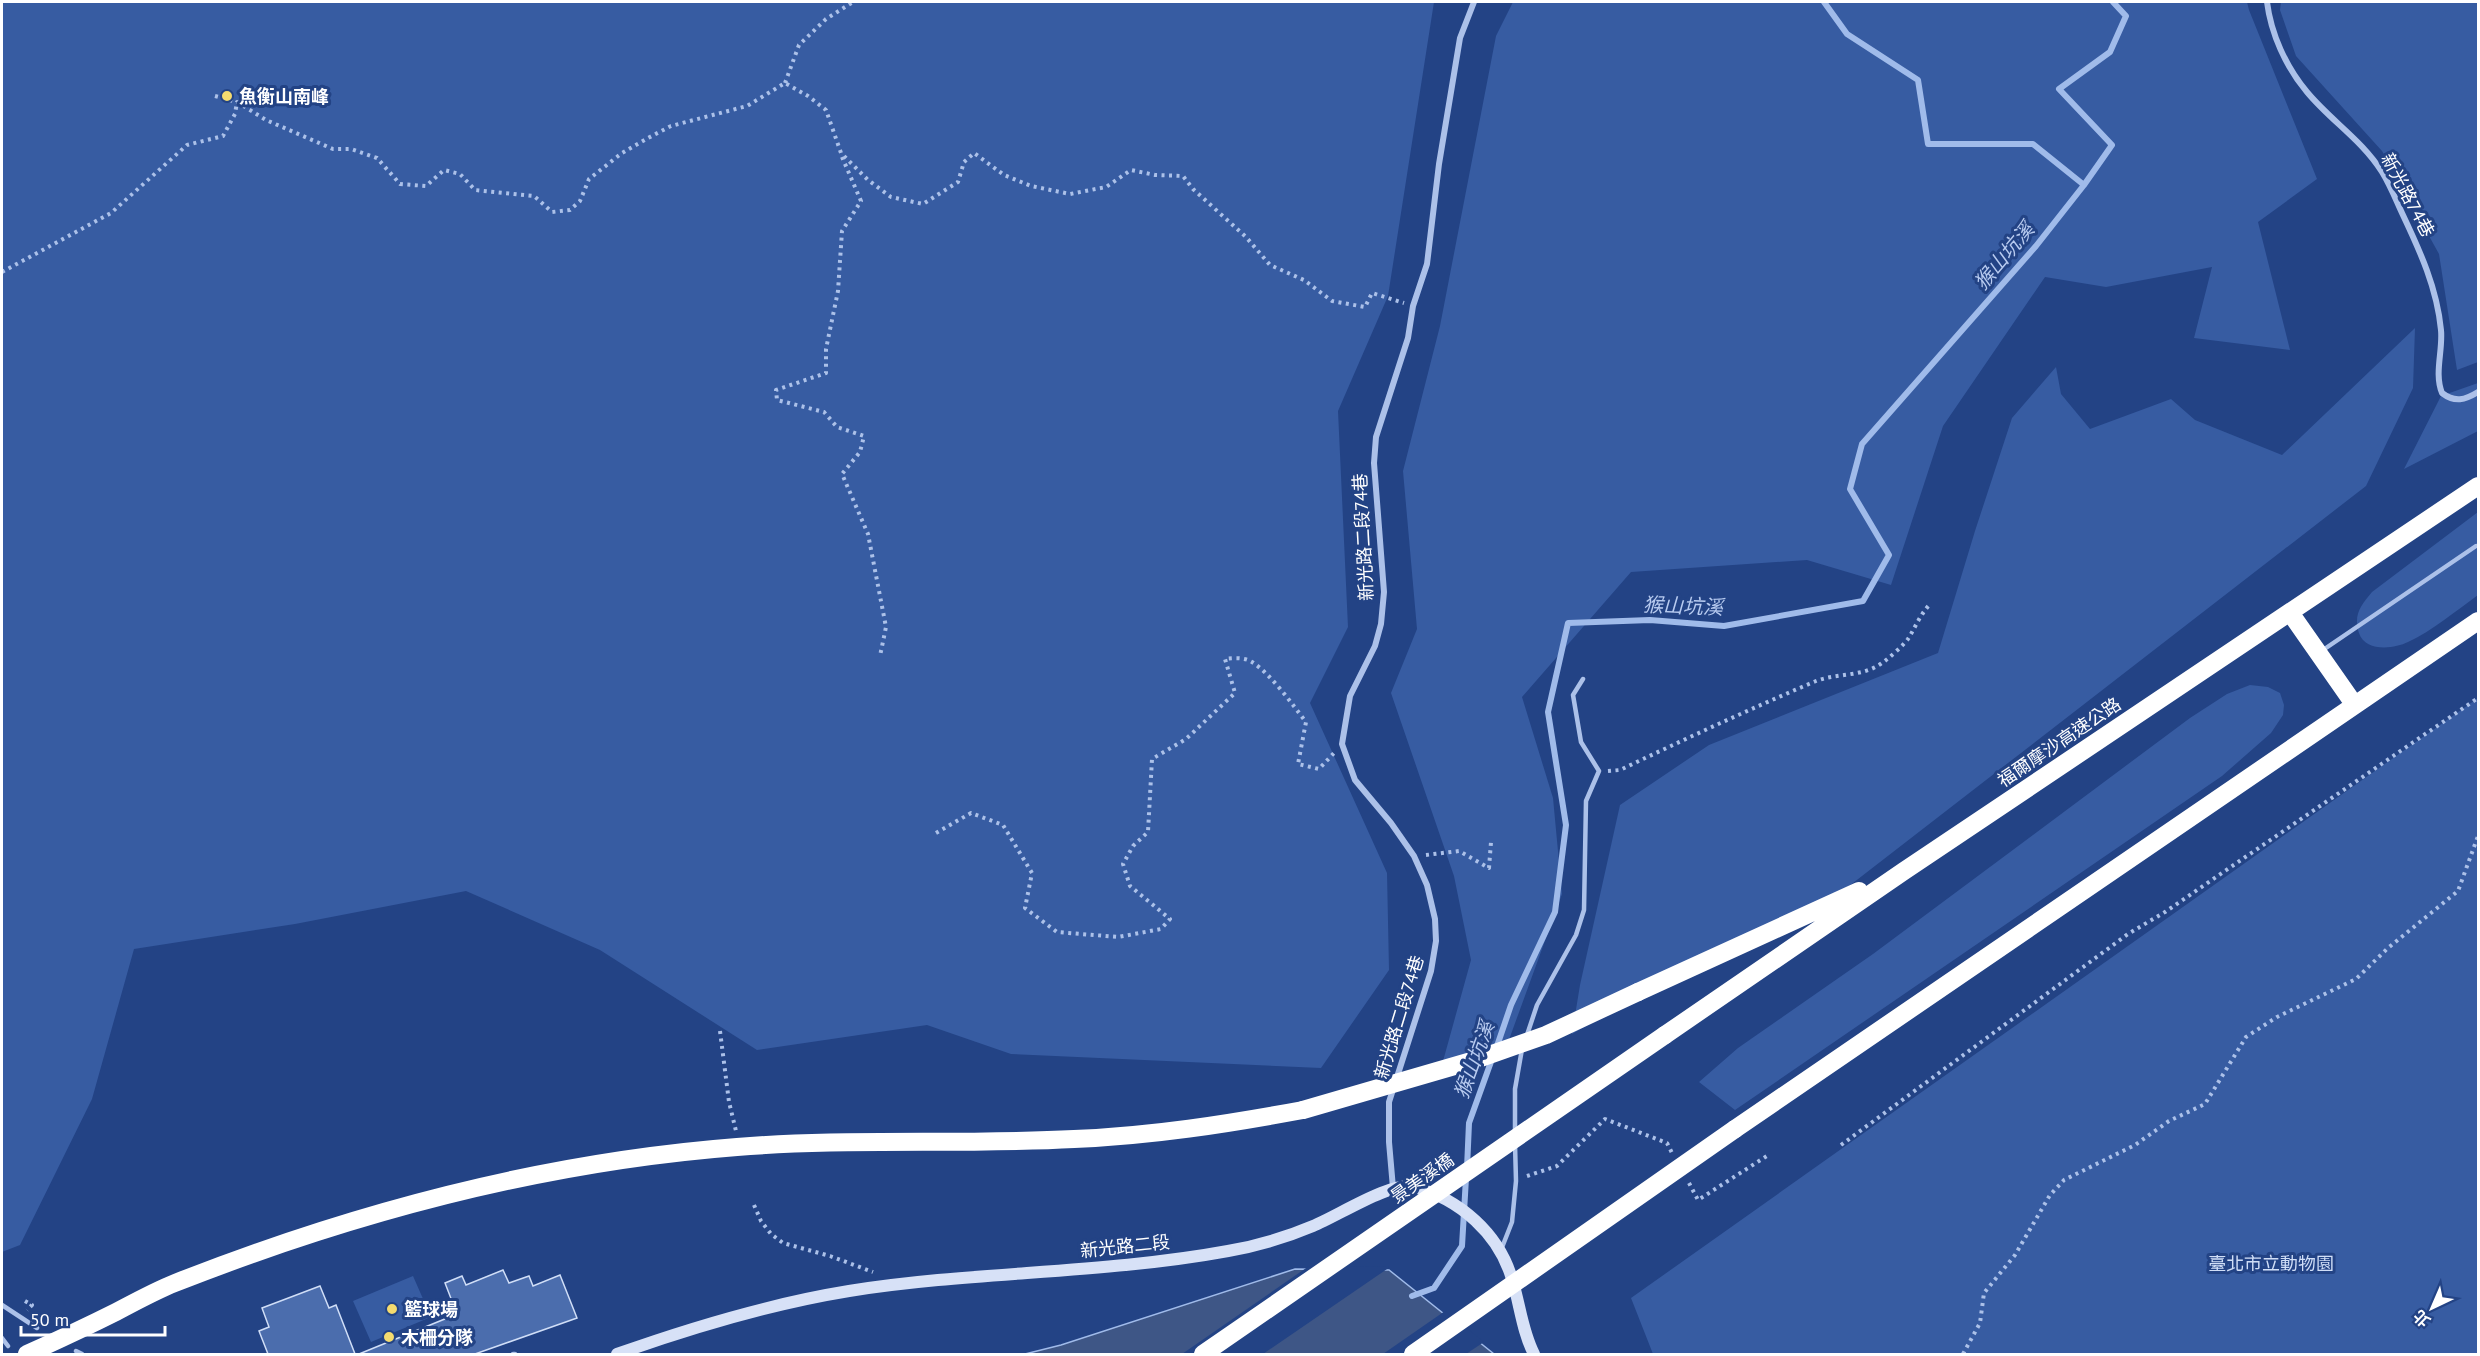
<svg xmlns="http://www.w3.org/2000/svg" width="2480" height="1356" font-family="'PT Sans','Noto Sans TC',sans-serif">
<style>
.green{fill:#375ca2}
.water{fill:#3e5686;stroke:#a0bbea;stroke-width:1.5}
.pier{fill:#234385}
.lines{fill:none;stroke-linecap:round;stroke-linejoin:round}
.stream{stroke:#a0bbea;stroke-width:6}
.building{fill:#4b6dad;stroke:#d0def7;stroke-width:1.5}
.path{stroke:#acc1e9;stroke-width:4;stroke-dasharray:3 4.5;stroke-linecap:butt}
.lane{stroke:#acc1e9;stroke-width:4.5}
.street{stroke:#acc1e9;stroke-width:6}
.secondary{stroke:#d7e1f7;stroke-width:12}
.highway{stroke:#fff;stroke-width:18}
.highway-bridge{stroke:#fff;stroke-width:18}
.poi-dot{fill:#f4db6f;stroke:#234385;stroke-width:2}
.labels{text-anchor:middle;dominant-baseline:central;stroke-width:6;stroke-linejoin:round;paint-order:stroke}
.poi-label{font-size:18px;font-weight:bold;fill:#fff;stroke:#234385;text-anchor:start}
.street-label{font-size:18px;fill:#fff;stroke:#234385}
.park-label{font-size:18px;fill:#d0def7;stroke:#234385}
.water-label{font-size:20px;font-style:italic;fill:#b8cbf0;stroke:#234385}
</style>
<rect width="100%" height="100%" fill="#234385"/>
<path class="green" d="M2 2H1434L1388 296 1338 411 1348 627 1310 703 1387 873 1389 970 1321 1068 1011 1054 927 1025 757 1050 600 950 466 891 295 924 134 949 92 1099 20 1245 2 1252Z
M1513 2H2247L2249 10 2317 179 2258 222 2290 350 2194 338 2212 267 2106 287 2045 277 1943 426 1891 585 1807 560 1631 572 1522 697 1553 798 1562 894 1502 1059 1440 1072 1471 960 1454 876 1391 693 1417 629 1403 471 1440 326 1496 36Z
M2281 2H2478V362L2457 370 2439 254 2382 151 2296 56 2280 10Z
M2415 328 2413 388 2366 486 1831 900 1638 996 1572 1034 1580 985 1620 805 1709 745 1938 653 1975 531 2012 418 2056 367 2061 394 2090 429 2171 399 2195 420 2282 455Z
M2478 383V431L2404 469 2441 396Z
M2478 512V595C2457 610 2432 631 2408 642 2394 649 2365 652 2359 633 2353 615 2361 605 2372 592Z
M2250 685 2268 687 2280 693 2284 705 2283 715 2271 733 2222 776 1735 1110 1699 1082 1738 1048 1873 954 2190 718 2227 694Z
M2478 698V1354H1653L1631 1298Z
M413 1276 431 1317 371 1342 353 1301Z"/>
<path class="water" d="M1295 1269 1389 1270 1494 1354H1025L1061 1345Z"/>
<path class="pier" d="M1309 1266 1390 1267 1263 1354H1182Z
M1445 1311 1484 1342 1466 1354H1383Z"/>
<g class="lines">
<path class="stream" d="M1824 2 1847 34 1918 80 1928 144H2033L2084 185
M1496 1049 1511 1005 1555 912 1566 825 1548 712 1568 623 1650 620 1724 626 1863 601 1889 555 1850 489 1862 444 2036 246 2084 185 2112 145 2059 89 2110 52 2126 16 2113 2
M1467 1168 1469 1123 1492 1059
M1412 1296 1434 1288 1462 1246 1466 1178"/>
</g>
<path class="building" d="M503 1270 509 1283 529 1276 533 1286 560 1275 577 1318 475 1354H359L457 1314 445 1283 462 1276 466 1285Z
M320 1286 329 1308 336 1305 355 1354H268L259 1331 269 1327 262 1308Z"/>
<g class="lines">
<path class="path" d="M785 83 799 45 826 19 853 2
M215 96 237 102
M842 157 861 201 842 231 838 291 826 349V373L776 390 777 400 824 412 837 427 864 436 860 452 842 474 868 534 886 627 880 656
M2 272 111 213 187 145 223 136 235 114 237 102 266 120 333 149H351L377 158 400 184 426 186 444 170 460 174 475 190 534 196 552 212 570 210 580 201 589 179 622 153 648 138 671 126 747 106 785 83 808 96 826 110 841 153 868 180 891 197 923 204 958 182 964 162 974 153 1004 175 1031 186 1070 194 1106 187 1131 170 1155 175 1183 176 1193 189 1246 237 1270 265 1304 280 1332 301 1365 307 1372 293 1404 303
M1608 771 1620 770C1685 739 1750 709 1816 681 1837 673 1863 677 1882 663 1888 659 1904 645 1908 639 1916 626 1920 615 1930 604
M936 833 971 813 1003 825 1032 873 1025 908 1057 932 1118 937 1161 929 1170 919 1130 886 1123 864 1133 846 1148 832 1152 759 1186 739 1235 693 1225 659C1233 658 1244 657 1252 662 1271 674 1292 704 1306 722L1298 764 1319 769 1334 753
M1426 855 1459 851 1489 868 1491 842
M720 1031 729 1102 736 1131
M1841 1145 2128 934 2165 912 2478 698
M1527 1176 1557 1166 1605 1119 1667 1143 1672 1153
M1689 1183 1698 1200 1770 1154
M754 1205 761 1221 771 1234 783 1243 830 1256 873 1272
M25 1301 32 1305 27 1310
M1963 1354 1980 1323 1984 1293 2015 1255 2050 1195 2064 1180 2135 1145 2169 1121 2205 1104 2246 1037 2277 1017 2356 979 2388 948 2458 891 2478 836"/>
<path class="lane" d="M2323 650 2476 546
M1527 1035 1537 1005 1576 935 1584 910 1586 801 1599 771 1581 742 1573 695 1583 679
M1515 1133V1089L1522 1049
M1501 1250 1512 1222 1516 1181 1515 1144
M2 1305 37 1328
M2 1338 8 1346
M76 1351 82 1354
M513 1354H515"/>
<path class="street" d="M2267 2C2271 34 2286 67 2307 92 2331 121 2362 140 2382 172 2390 185 2396 200 2402 213 2420 251 2437 288 2441 330 2443 351 2434 373 2442 393 2455 403 2465 400 2478 392
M1393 1188 1389 1142V1102L1431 971 1436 941 1435 919 1427 885 1414 856 1391 823 1355 780 1342 744 1350 696 1375 646 1381 624 1384 592 1374 463 1376 437 1408 338 1413 306 1427 264 1439 164 1460 38 1474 2"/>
<path class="secondary" d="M617 1354C693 1327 769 1304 849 1291 975 1271 1103 1274 1228 1251 1257 1246 1287 1237 1313 1226 1338 1216 1391 1181 1414 1187 1460 1199 1499 1234 1512 1279 1520 1304 1522 1331 1534 1354"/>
<path class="highway" d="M2291 614 2354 704
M1638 992 1859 891
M1665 1035 1904 871 2478 486
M1735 1129 2478 621
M27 1354C56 1341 86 1327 116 1312 135 1302 155 1291 175 1283 355 1212 544 1162 737 1147 849 1138 962 1145 1074 1139 1151 1136 1227 1124 1303 1110"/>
<path class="highway-bridge" d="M1303 1110 1475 1060 1546 1035 1638 992
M1203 1354 1665 1035
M1413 1354 1735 1129"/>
</g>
<g class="poi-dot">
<circle cx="227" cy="96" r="6"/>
<circle cx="392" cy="1309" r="6"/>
<circle cx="389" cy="1337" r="6"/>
</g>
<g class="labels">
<g class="poi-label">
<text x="239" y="96">魚衡山南峰</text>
<text x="404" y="1309">籃球場</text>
<text x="401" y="1337">木柵分隊</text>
</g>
<g class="street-label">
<text transform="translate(2408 195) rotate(62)">新光路74巷</text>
<text transform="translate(1363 537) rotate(-93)">新光路二段74巷</text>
<text transform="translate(2059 742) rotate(-34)">福爾摩沙高速公路</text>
<text transform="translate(1399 1017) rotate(-73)">新光路二段74巷</text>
<text transform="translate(1422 1178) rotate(-35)">景美溪橋</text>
<text transform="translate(1125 1246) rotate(-6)">新光路二段</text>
</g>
<g class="park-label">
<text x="2271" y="1263">臺北市立動物園</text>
</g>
<g class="water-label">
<text transform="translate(2004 256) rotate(-50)">猴山坑溪</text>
<text transform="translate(1683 606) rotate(2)">猴山坑溪</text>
<text transform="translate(1474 1060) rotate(-70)">猴山坑溪</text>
</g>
</g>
<rect width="2480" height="1356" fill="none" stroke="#ffffff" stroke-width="6"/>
<g transform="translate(2432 1308) rotate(224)" stroke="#234385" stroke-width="4.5" paint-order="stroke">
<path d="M0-4.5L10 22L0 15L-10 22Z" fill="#ffffff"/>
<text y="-9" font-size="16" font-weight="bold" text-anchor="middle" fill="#ffffff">北</text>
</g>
<path d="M21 1326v9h144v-9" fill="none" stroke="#ffffff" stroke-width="3"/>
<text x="30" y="1326" font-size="18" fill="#ffffff" stroke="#234385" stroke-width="4.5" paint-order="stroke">50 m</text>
</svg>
